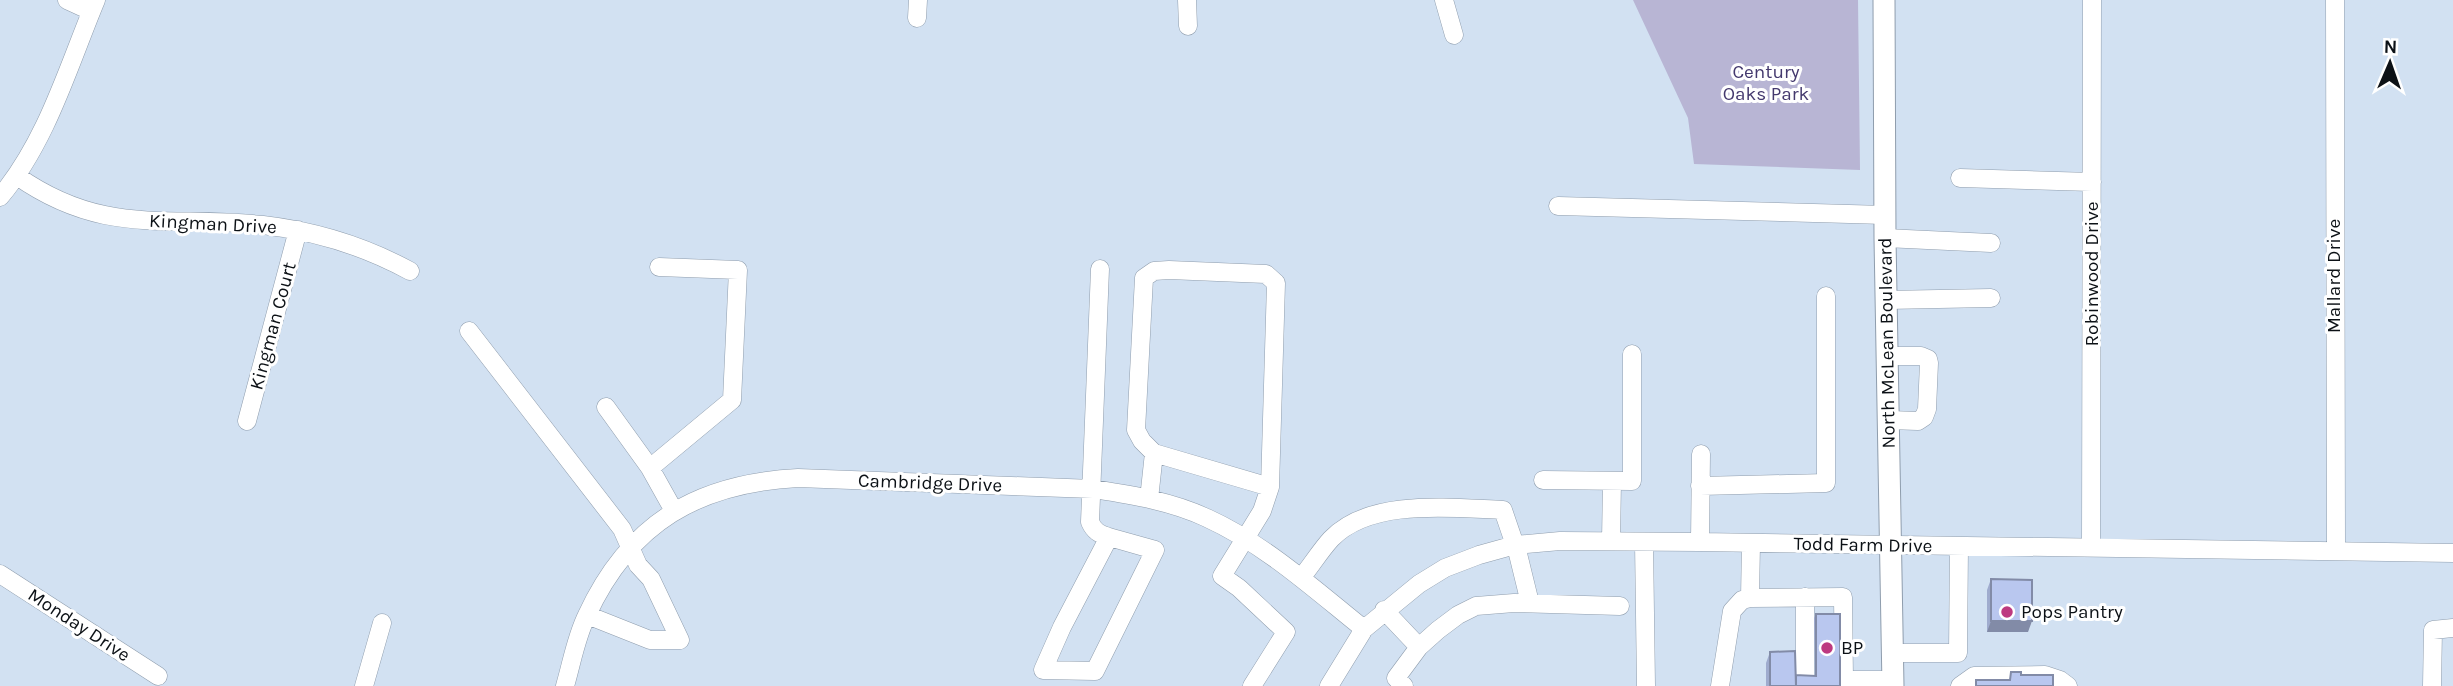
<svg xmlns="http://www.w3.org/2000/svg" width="2453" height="686" font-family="Karla,sans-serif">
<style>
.green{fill:#b8b5d4}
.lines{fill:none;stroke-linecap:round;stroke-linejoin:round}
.minor-casing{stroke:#8f9dad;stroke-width:19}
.major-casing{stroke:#8f9dad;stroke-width:23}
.minor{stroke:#fff;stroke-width:18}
.major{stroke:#fff;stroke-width:21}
.wall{fill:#9fabce}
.shaded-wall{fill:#828ba7}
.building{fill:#b9c7ef;stroke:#828ba7;stroke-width:2}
.poi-dot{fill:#bd3980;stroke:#fff;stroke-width:2.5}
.labels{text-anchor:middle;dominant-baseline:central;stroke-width:6;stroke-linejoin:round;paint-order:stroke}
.park-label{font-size:19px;fill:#44396e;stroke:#fff}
.street-label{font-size:19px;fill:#0c1116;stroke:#fff}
.poi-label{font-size:19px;fill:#0c1116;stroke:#fff;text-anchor:start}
</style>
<rect width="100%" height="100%" fill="#d2e1f2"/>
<path class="green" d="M1633 0H1858L1860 170 1694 164 1688 118Z"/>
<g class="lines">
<defs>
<path id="minor" d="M67 0 91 11
M1187 0 1188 26
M1444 0 1454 35
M2335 0 2336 551
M917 18 918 0
M17 176C104 237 168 215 263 225 315 231 364 246 410 271
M1960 178 2092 182
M0 197C47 141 68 67 96 0
M1558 206 1885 215
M1885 238 1991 243
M1100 269 1090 522C1094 531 1099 534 1109 537L1155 550 1095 671 1043 670 1062 627 1109 537
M1886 300 1991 298
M469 331 622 529 638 565 651 579 680 640H650L587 615
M1888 356H1921L1928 359 1929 363 1927 409 1924 417 1918 421 1889 420
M606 407 650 468 674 511
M247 421 298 230
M1154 453 1270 487
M650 468 732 400 738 270 659 267
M1543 480 1632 481V354
M1700 486 1826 483V296
M1149 499 1154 453 1142 441 1136 430 1144 278 1154 271 1169 270 1266 274 1276 283 1270 487 1262 511 1222 576 1239 588 1286 632 1252 686
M1611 541 1612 481
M1644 542 1646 686
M1700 542 1701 454
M1751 543 1750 598 1843 597 1844 680
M2091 548 2092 0
M0 574 158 676
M1301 578C1311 566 1320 551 1331 539 1370 498 1451 508 1503 510L1518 554 1530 603
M1805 597V680
M1384 610 1419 647
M1892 653H1958L1959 546
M364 686 382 623
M565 686C572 662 576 637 587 615 630 522 699 483 798 478L1093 489C1131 495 1171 501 1207 518 1266 545 1314 589 1364 629
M1329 686 1364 629 1419 584 1445 568 1479 555 1515 545 1560 541 1700 542 2453 553
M1404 686 1396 678 1419 647 1438 630 1458 615 1476 606 1514 603 1620 606
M1720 686 1732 611 1742 600 1750 598
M1844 686V680H1893
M1960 686 1974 676 2045 675 2060 680 2068 686
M2432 686 2433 630 2453 628"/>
<path id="major" d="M1884 0 1885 238 1893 686"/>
</defs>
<use href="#minor" class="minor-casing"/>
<use href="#major" class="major-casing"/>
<use href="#minor" class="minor"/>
<use href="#major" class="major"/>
</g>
<path class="wall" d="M1991 579 2028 632H1987V590Z
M1816 614 1840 686H1766V663L1770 652 1796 675 1815 676 1814 618Z"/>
<path class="shaded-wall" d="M1991 621H2032L2028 632H1987Z"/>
<path class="building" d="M1991 579 2032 580V621H1991Z
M1816 614H1840V686H1796V675L1816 676Z
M1795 651 1796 686H1770V652Z
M2011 672H2021V675H2053V686H1976V680H2010Z"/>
<g class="poi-dot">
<circle cx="2007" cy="612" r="7"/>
<circle cx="1827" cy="648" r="7"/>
</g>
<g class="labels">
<g class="park-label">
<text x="1766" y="72">Century<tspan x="1766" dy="22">Oaks Park</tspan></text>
</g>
<g class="street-label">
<text transform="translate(213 224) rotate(3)">Kingman Drive</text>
<text transform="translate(2092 274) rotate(-90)">Robinwood Drive</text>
<text transform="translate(2334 276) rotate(-90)">Mallard Drive</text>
<text transform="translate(273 326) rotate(-75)">Kingman Court</text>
<text transform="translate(1887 343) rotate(-91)">North McLean Boulevard</text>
<text transform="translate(930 483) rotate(2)">Cambridge Drive</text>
<text transform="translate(1863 545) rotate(1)">Todd Farm Drive</text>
<text transform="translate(79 625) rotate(33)">Monday Drive</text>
</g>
<g class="poi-label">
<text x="2021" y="612">Pops Pantry</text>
<text x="1841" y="648">BP</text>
</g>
</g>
<g transform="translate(2390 63) rotate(2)" stroke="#ffffff" stroke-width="5" paint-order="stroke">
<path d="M0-5L12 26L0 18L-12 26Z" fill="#0c1116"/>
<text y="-10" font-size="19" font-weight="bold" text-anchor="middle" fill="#0c1116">N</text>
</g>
</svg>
